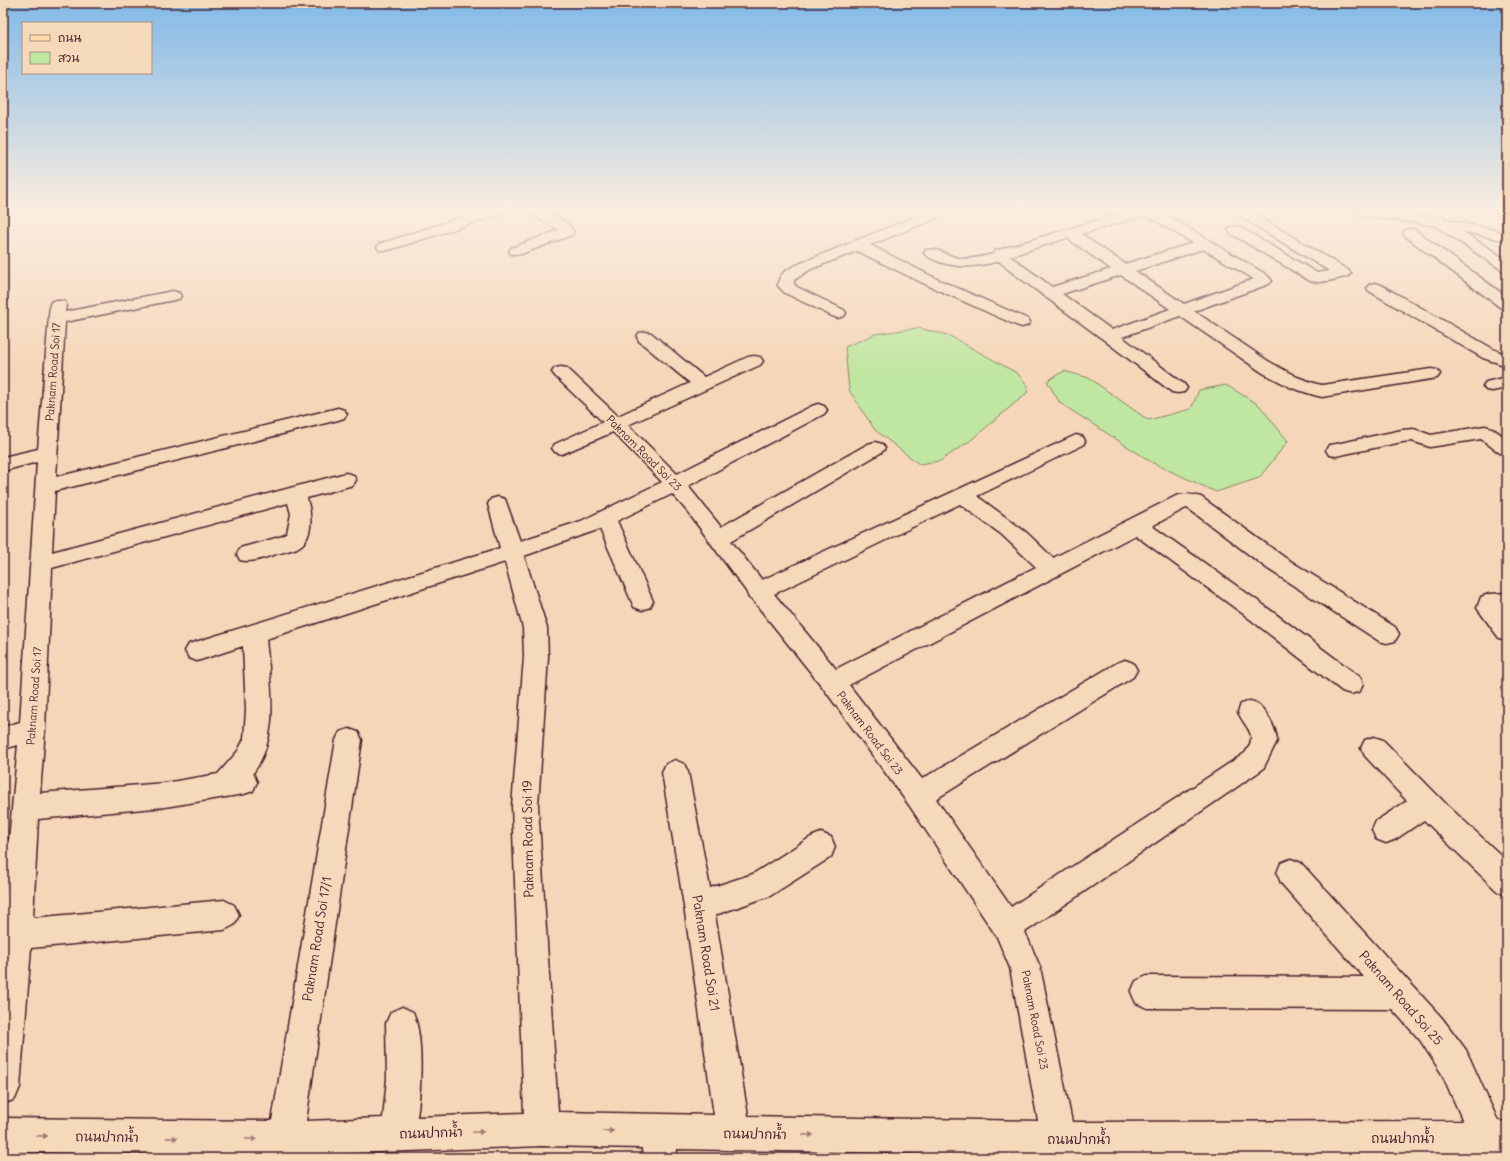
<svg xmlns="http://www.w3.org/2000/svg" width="1510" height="1161" font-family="Delius,'Playpen Sans Thai',sans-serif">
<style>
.green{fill:#c0e7a2;stroke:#858366}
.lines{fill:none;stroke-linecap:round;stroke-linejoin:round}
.minor-casing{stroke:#4a1f2b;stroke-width:3}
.major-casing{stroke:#4a1f2b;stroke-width:3}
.minor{fill:#f4d9bb;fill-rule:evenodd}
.major{fill:#fedbac;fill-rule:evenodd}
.oneway{fill:#9f7c73}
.labels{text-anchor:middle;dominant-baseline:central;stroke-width:3;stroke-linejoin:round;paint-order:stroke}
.street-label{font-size:11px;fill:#4a1f2b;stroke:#f4d9bb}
.near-street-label{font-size:13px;fill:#4a1f2b;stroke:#f4d9bb}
</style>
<rect width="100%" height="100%" fill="#f5d6b8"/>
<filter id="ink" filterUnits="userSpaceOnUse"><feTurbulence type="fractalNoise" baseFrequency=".025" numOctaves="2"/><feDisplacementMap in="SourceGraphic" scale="8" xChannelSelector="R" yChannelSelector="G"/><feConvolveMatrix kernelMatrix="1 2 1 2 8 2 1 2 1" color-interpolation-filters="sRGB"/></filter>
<g filter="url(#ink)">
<path class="green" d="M918 328 948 335 1017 373 1028 386 1027 393 971 440 940 461 919 464 875 430 849 390 845 347 875 334Z
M1064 371 1089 378 1148 420 1191 409 1199 390 1226 385 1259 405 1288 441 1259 478 1216 492 1153 463 1060 403 1047 381Z"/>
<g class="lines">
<defs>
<path id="minor" d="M481 211H503L501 214 389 250H379L377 247 379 244Z
M526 211C544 211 564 216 574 232L572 235 521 254H511L509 251 511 248 559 230Z
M929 211H949L947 214 870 245 937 279 1028 319 1030 322 1028 325 1022 327 1016 325 927 285 857 251 811 269 794 280V284L797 287 844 310 846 313 844 316 838 318 832 316 785 293 778 286C778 272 790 268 801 263Z
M1128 211H1160L1267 275 1272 281 1269 284 1194 311 1268 361 1297 377 1317 384 1322 385 1431 369 1437 370 1440 374 1437 378 1431 379 1322 397 1314 395 1292 388 1263 373 1180 316 1122 337 1184 384 1187 388 1184 392 1178 393 1172 392 1104 340 1009 270 999 261C977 267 959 269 937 261 932 259 927 257 924 253L926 250C937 247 947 256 959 258 970 260 982 257 993 254L995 251ZM1146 215 1193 243 1125 264 1081 234ZM1067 238 1111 269 1052 287 1010 256ZM1203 249 1254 279 1184 304 1135 271ZM1121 275 1170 309 1112 330 1062 294Z
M1232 211H1249L1348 270 1351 273 1348 276C1337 279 1321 284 1310 281L1230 233 1228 230 1230 227H1240L1317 273 1329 271Z
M1427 211H1441L1445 220 1507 260V272L1502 270 1434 225Z
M1496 211H1507V217L1498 214Z
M1410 229 1415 230 1507 297V310L1501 308 1405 236 1403 233 1405 230Z
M1375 283 1381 285 1495 350 1507 355V366L1483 358 1369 291 1367 288 1369 285Z
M173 291 179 293 181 296 179 299 65 322 56 477 338 408 344 410 347 414 344 418 338 420 55 491 52 552 346 473 353 475 356 480 353 485 307 498C311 513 315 539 297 548 289 551 279 553 270 556 260 559 251 563 240 560L237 554 240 548 283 536 287 533 291 514 288 503 52 568 45 729 40 793 165 783 218 774 238 751 244 739 246 710 243 646 197 661 189 658 185 651 189 644 500 548 488 504 491 499 498 497 505 499 520 541 581 521 662 482 613 432 562 454 555 452 552 448 555 444 603 422 555 376 552 372 555 368 561 367 567 368 618 416 690 383 639 341 637 337 639 333 645 332 651 333 704 377 748 357 754 356 760 357 763 361 760 365 628 425 677 474 812 406 818 404 824 406 827 410 824 414 688 486 721 527 868 444 875 442 882 444 885 448 882 452 731 541 762 580 1076 435 1083 437 1085 441 1083 445 977 496 1027 533 1053 558 1176 496C1185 493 1192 494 1201 497L1284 557 1395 627 1399 634 1395 641 1387 643 1379 641 1268 569 1189 509 1186 508 1152 526 1262 604 1360 677 1363 684 1360 691 1351 694 1342 691 1246 616 1135 535 849 685 922 779 1117 663 1125 660 1133 663 1137 670 1133 677 936 799 1011 907 1245 753C1259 733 1246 730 1238 712L1241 704C1244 704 1248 701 1250 701 1263 702 1277 729 1277 741L1263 769 1025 932 1040 967 1072 1122 1463 1121 1442 1074 1420 1040 1392 1009 1147 1008 1136 1003 1131 992 1136 981 1147 976 1364 977 1281 883 1277 873 1281 863 1291 859 1301 863 1442 1018 1466 1050 1498 1121 1507 1122V1156H1079V1158H1045L1044 1156 677 1149 676 1158H642V1148L542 1146 301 1155 3 1152V1118L272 1121 336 740 340 732 349 729 358 732 362 740 306 1121 383 1118 387 1079 386 1023 391 1012 402 1007 413 1012C424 1037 421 1089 417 1117L524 1113 512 806 524 657 523 628 505 562 266 639C270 683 281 735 253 773L257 782 253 791 244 794 165 807 38 819 33 918 224 900 234 905 239 915 234 925 224 930 31 948 20 1087 15 1099 3 1104V922L7 868 3 870V842L9 840 18 745 3 749V727L20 722 37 462 3 471V457L38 449 50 304 52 301H64L66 304 65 312ZM672 494 688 512 746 591 749 598 752 599 824 689 909 805 997 937 1010 968 1038 1121 748 1116 715 915 770 896 831 857 835 847 831 837 821 833 811 837 753 874 710 888 688 772 684 764 675 760 666 764 662 772 684 906 714 1115 558 1112 538 806 548 657 547 628 524 556 600 529 634 607 642 610 650 607 653 601 617 521ZM960 504 1001 534 1036 567 836 669 774 594Z
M1507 377V388L1492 391 1486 390 1483 386 1486 382Z
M1485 426 1492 428 1507 439V455L1500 453 1481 439 1430 447 1412 441 1402 442 1336 456 1329 455 1326 450 1329 445 1336 444 1402 430 1414 429 1431 435Z
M1507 593V611H1504L1507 615V640L1499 638 1477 608 1481 597 1489 594Z
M1374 737 1383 740 1447 805 1507 861V895L1497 891 1424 820 1396 839 1386 843 1376 839 1372 830 1376 821 1407 801 1365 756 1361 748 1365 740Z"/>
<path id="major" d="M1353 211H1392L1439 218 1507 233V241L1439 226 1360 215Z"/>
</defs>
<use href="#minor" class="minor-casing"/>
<use href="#major" class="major-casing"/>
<use href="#minor" class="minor"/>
<use href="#major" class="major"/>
</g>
<defs><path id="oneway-solid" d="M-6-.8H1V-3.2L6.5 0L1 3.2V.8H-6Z"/></defs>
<g class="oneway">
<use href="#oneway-solid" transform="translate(608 1131) rotate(1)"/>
<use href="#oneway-solid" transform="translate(478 1132) rotate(-2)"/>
<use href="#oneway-solid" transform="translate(808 1135) rotate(1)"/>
<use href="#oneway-solid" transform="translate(42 1136) rotate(1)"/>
<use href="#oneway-solid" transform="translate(172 1138) rotate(1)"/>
<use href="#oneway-solid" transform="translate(251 1139)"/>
</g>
</g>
<linearGradient id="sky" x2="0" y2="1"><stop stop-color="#82bae8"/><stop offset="0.56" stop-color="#faeddf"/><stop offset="1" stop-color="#faeddf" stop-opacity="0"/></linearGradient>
<rect width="1510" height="374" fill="url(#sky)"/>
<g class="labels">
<g class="street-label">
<text transform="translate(53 372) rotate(-86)">Paknam Road Soi 17</text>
<text transform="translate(644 453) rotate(45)">Paknam Road Soi 23</text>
<text transform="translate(34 696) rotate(-86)">Paknam Road Soi 17</text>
<text transform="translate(870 733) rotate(53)">Paknam Road Soi 23</text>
<text transform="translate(1035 1020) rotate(79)">Paknam Road Soi 23</text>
</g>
<g class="near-street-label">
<text transform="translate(528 839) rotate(-91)">Paknam Road Soi 19</text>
<text transform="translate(317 939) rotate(-81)">Paknam Road Soi 17/1</text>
<text transform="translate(706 953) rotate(81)">Paknam Road Soi 21</text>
<text transform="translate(1401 998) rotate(49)">Paknam Road Soi 25</text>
<text transform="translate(431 1133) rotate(-2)">ถนนปากน้ำ</text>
<text transform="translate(755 1134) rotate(1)">ถนนปากน้ำ</text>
<text transform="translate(107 1137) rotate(1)">ถนนปากน้ำ</text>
<text x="1403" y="1138">ถนนปากน้ำ</text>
<text x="1079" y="1139">ถนนปากน้ำ</text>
</g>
</g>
<rect width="1510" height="1161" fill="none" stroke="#f4d9bb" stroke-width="16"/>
<rect x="8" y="8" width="1494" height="1145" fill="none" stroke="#4a1f2b" stroke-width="1.5" filter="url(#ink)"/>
<rect x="22" y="22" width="130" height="52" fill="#f4d9bb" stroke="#b08f81"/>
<rect x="30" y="35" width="20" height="6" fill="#fedbac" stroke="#b08f81"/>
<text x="58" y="42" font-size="12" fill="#4a1f2b">ถนน</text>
<rect x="30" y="52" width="20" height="12" fill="#c0e7a2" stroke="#b08f81"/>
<text x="58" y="62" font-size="12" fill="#4a1f2b">สวน</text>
</svg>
